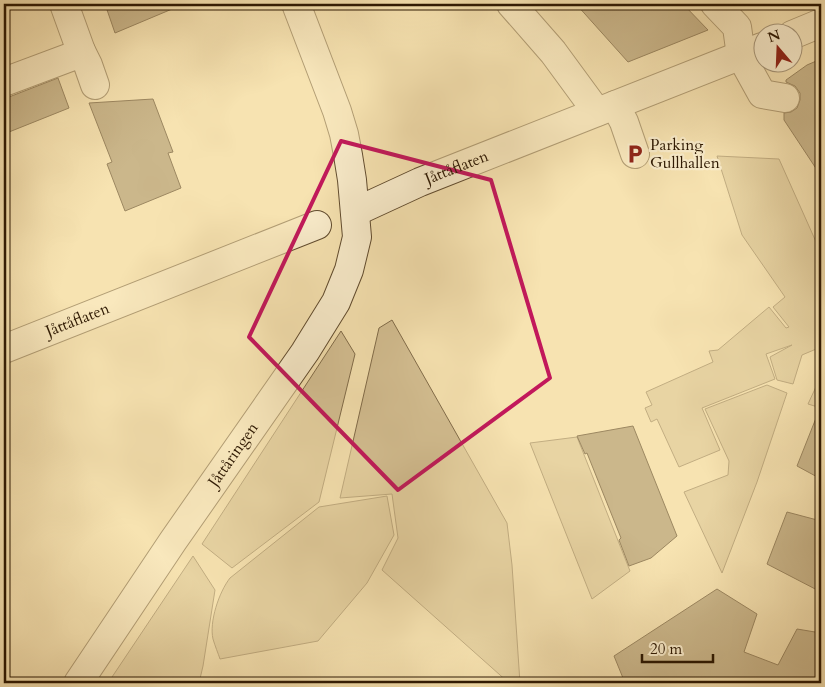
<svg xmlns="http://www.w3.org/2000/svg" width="825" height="687" font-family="Cardo,serif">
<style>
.green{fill:#d5c093;stroke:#816c4a}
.building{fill:#96825d;stroke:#2d1802}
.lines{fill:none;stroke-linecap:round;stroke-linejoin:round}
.minor-casing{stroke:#604b2e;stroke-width:30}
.minor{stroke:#faedcc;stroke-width:28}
.marked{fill:none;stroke:#c2185b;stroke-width:4;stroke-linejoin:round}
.labels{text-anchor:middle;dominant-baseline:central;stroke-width:4.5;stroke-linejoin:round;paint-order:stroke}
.poi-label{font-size:16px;fill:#2d1802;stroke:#faedcc;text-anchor:start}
.street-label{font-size:16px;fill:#2d1802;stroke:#faedcc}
</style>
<rect width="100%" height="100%" fill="#f7e3b1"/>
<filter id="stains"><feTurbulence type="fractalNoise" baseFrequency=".004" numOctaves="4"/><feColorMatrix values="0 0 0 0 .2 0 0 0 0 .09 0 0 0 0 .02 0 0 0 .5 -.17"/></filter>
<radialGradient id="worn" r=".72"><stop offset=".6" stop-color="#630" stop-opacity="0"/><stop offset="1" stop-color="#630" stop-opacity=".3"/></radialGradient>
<path class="green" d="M717 156 779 159 821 253V347L802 355 793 384 777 380 770 357 792 345 766 354 775 379 702 408 720 450 679 467 657 419 651 422 645 408 652 405 646 392 713 362 709 351 718 350 769 307 786 328 789 327 773 307 785 297 742 235Z
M392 320 507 523 512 565 520 683H509L382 570 398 538 392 494 340 498 379 328Z
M341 331 355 354 319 502 232 568 202 544Z
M821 376V408L808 404Z
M767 385 787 393 757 482 722 573 684 492 728 475 729 461 705 409Z
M577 437 630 571 592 599 530 443Z
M387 496 394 535 367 583 318 641 220 659C218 653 215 646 213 639 209 622 219 592 230 578L319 507Z
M193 556 215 590 203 666 199 683H108Z"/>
<path class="building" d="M105 4H184L115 33Z
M576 4H683L708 30 628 62Z
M821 59V176L784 120V113L791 112 797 108 800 100V93L795 86 786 82V80L807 65Z
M58 78 69 108 4 134V97H9Z
M153 99 173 152 168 153 181 188 125 211 107 164 112 162 89 103Z
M820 408H821V479L797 466Z
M633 426 677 536 651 558 629 566 619 540 621 538 587 453 585 454 577 436Z
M787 512 821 521V592L767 564Z
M717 589 757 614 744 652 778 665 797 629 821 633V683H636L623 678 614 656Z"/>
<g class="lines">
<defs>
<g id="minor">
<path d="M64 4 81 51"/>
<path d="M511 4 553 52 597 112"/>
<path d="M715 4 737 27 741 56 762 94 785 98"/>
<path d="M792 35 821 23"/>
<path d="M4 82 76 55 81 51 88 65 95 85"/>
<path d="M615 105 624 122 635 154"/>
<path id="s1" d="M355 212 420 182 762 47"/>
<path id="s2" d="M4 349 317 225"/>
<path id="s3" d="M78 683 173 541 305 352 336 302 349 270 357 237 352 180 348 155 344 134 337 111 296 4"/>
</g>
</defs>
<use href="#minor" class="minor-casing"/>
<use href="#minor" class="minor"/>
</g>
<path d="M0 0H825V687H0ZM341 141 491 180 550 378 398 490 249 337Z" fill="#f7e3b1" fill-opacity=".55" fill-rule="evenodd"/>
<path class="marked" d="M341 141 491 180 550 378 398 490 249 337Z"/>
<defs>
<symbol id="parking-bare" viewBox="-9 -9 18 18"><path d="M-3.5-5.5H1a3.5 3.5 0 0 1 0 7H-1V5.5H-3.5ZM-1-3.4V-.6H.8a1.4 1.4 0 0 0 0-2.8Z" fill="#8f2418" stroke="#faedcc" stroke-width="2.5" paint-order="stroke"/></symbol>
</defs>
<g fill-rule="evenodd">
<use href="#parking-bare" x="621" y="140" width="28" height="28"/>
</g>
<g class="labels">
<g class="poi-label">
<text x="650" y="145">Parking<tspan x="650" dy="18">Gullhallen</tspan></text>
</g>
<g class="street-label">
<text stroke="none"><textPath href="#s1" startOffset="111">Jåttåflaten</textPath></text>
<text stroke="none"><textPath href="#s2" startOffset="79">Jåttåflaten</textPath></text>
<text stroke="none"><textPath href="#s3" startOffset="276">Jåttåringen</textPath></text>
</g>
</g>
<rect width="825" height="687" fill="none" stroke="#f7e3b1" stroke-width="20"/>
<rect x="5" y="5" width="815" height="677" fill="none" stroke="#2d1802" stroke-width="2.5"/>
<rect x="10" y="10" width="805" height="667" fill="none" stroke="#2d1802"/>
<g transform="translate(778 48) rotate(341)"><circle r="24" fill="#faedcc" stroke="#a8987b"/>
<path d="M0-4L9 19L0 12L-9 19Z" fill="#8f2418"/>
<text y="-8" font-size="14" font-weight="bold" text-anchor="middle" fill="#2d1802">N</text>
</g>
<path d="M642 654v8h71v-8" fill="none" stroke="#2d1802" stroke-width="2.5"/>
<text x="650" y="654" font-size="15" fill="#2d1802" stroke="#faedcc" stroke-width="4" paint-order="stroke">20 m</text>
<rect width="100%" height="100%" filter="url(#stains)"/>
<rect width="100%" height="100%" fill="url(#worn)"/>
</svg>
